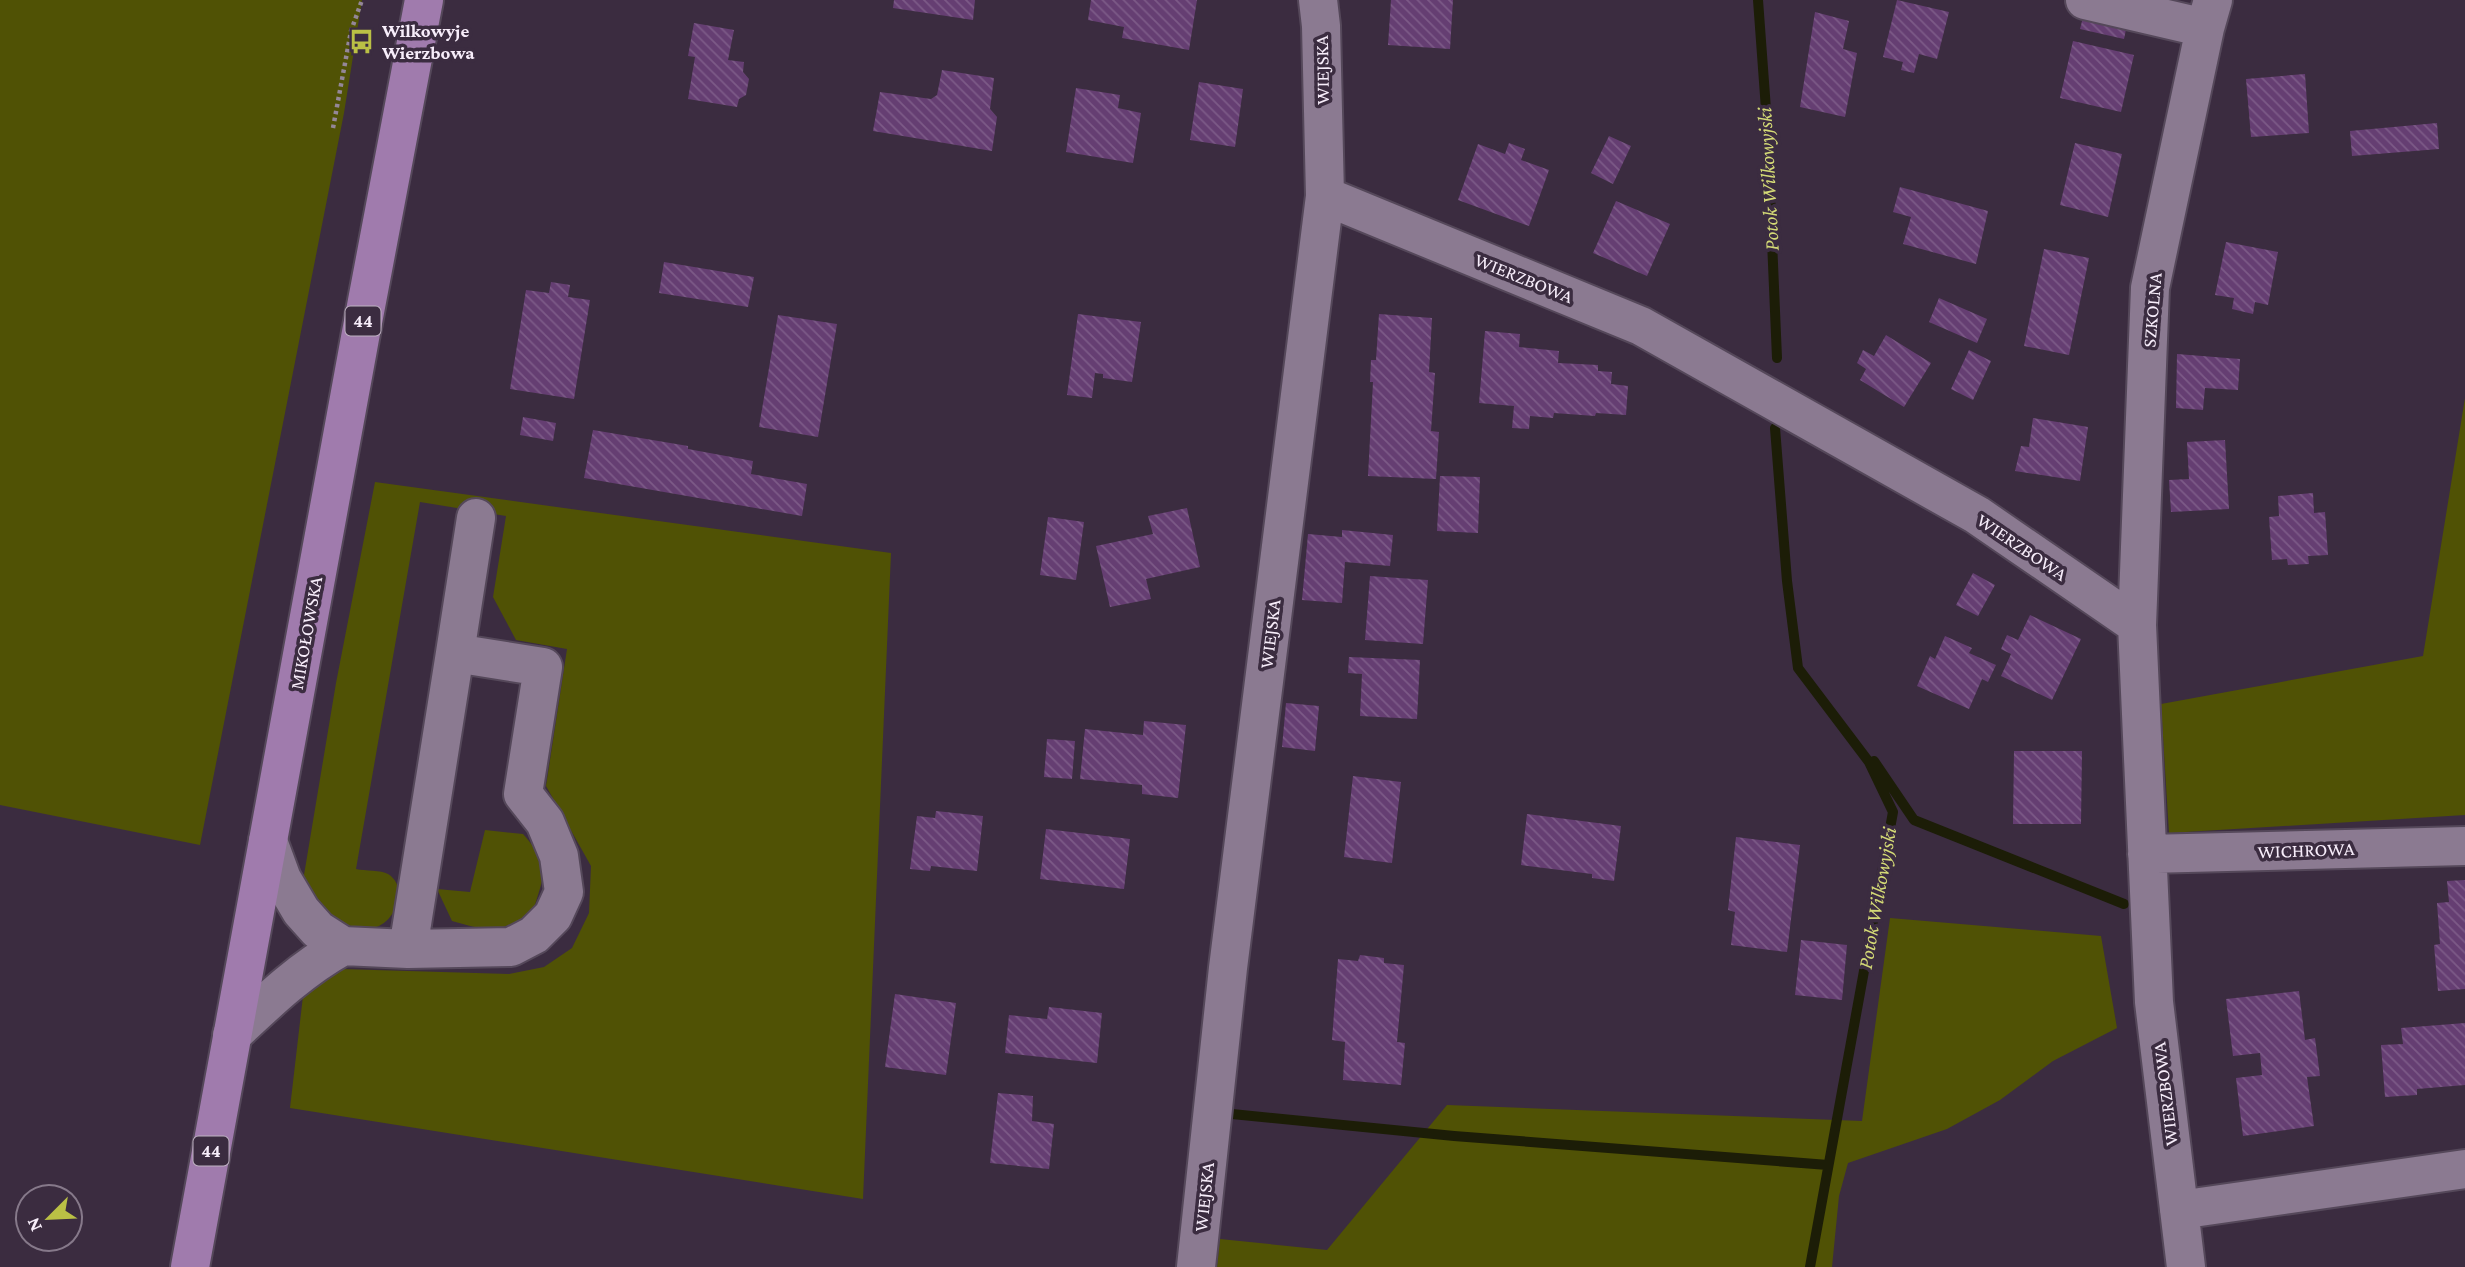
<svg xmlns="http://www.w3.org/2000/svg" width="2465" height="1267" font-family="'Crimson Pro',serif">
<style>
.green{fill:#505205}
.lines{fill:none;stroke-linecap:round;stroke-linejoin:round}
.stream{stroke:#1c1d07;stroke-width:10}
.building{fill:url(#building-back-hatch)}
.minor-casing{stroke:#55485a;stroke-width:42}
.major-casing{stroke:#55485a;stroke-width:42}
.path{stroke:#948798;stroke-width:4.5;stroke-dasharray:3.5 3.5;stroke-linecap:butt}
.minor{stroke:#8b7a91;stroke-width:38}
.major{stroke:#a07bad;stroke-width:38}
.labels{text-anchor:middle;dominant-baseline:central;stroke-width:7;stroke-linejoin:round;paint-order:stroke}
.shield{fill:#3b2c40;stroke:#bfb3c2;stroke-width:2}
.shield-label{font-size:18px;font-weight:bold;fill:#f7edfa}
.poi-label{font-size:19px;font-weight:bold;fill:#f7edfa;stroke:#3b2c40;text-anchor:start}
.street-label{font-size:19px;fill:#f7edfa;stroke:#3b2c40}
.water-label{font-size:21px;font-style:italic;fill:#d4da76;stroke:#3b2c40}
</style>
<defs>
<pattern id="building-back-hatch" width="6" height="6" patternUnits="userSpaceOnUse" patternTransform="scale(1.75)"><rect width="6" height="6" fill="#653e72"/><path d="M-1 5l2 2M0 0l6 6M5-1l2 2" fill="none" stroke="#7c5a87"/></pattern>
</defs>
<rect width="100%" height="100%" fill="#3b2c40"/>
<path class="green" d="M0 0H362L344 113 200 845 0 805Z
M2465 398V815L2169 833 2161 704 2423 656Z
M375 482 891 553 863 1199 290 1108 303 996 341 969 509 974 544 967 572 948 589 913 591 866 546 786 567 649 516 640 493 597 506 516 420 502 356 869C365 871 381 870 388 874 411 888 393 927 371 928 357 929 341 923 328 920L303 881 336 683Z
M485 830 523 834C552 867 544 873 533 912 497 934 491 932 452 921L437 889 470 892Z
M1890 918 2101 936 2117 1028 2053 1061 2000 1100 1947 1129 1848 1163 1839 1196 1832 1267H1217L1220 1239 1327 1250 1447 1105 1862 1121Z"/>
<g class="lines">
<path class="stream" d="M1758 0 1767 123 1777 358
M1775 428 1787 581 1798 668 1869 762 1893 812 1810 1267
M1874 761 1914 820 2124 904
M1232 1114 1454 1136 1828 1165"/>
</g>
<path class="building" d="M894 0H975L973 20 893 8Z
M1091 0H1197L1189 50 1122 38 1124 27 1088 20Z
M1391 0H1453L1450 49 1388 45Z
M1897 0 1949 12 1937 59 1919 54 1914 73 1901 70 1903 62 1883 57Z
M2085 10 2128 20 2124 39 2080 29Z
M1815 12 1849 21 1843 49 1857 53 1845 117 1800 107Z
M694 23 734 30 728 60 744 62 743 72 749 79 746 95 739 99 737 107 688 99 695 57 688 56Z
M2073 41 2134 55 2121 112 2060 98Z
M942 70 994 78 990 109 997 117 992 151 873 131 880 92 931 99 937 95Z
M2305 74 2309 133 2251 137 2246 79Z
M1199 82 1243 89 1235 147 1190 140Z
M1076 88 1120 95 1118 108 1141 113 1133 163 1066 152Z
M2437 123 2439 149 2352 156 2350 131Z
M1609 136 1631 146 1613 184 1591 173Z
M1509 143 1525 149 1521 160 1549 170 1529 226 1458 200 1478 144 1505 154Z
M2075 143 2122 154 2108 217 2060 205Z
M1900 187 1988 211 1976 264 1903 244 1911 217 1893 212Z
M1616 201 1670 224 1647 276 1593 253Z
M2226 242 2278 252 2268 305 2255 302 2253 314 2232 309 2234 298 2215 295Z
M2044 249 2089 258 2069 355 2024 346Z
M664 262 754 277 748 307 659 293Z
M551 282 570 285 568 297 590 300 574 399 510 389 526 290 549 293Z
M1939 298 1987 319 1977 343 1929 322Z
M1078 314 1141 322 1132 382 1103 378V374L1095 373 1092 398 1067 395Z
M1379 314 1432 318 1429 372 1435 373 1431 431 1439 432 1436 479 1368 476 1373 382H1370L1371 360H1376Z
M778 315 837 324 818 437 759 427Z
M1485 331 1520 334 1519 347 1559 351 1558 363 1598 365V371L1612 372 1611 384 1628 386 1626 415 1596 413 1595 416 1554 413 1553 418 1530 416 1529 429 1512 428 1514 406 1479 403Z
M1886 335 1931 363 1904 407 1860 380 1866 369 1857 363 1863 350 1874 356Z
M1969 350 1991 361 1973 400 1951 389Z
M2177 354 2240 359 2238 390 2205 388 2203 410 2176 408Z
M523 417 556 423 553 441 520 435Z
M2033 418 2088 427 2080 481 2015 471 2021 446 2029 447Z
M593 430 688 446V449L753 461 751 474 807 484 802 516 584 478Z
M2225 440 2229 509 2171 512 2169 480 2189 479 2187 442Z
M1440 476 1480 477 1478 533 1437 531Z
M2313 493 2314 513 2325 512 2328 555 2308 556 2309 564 2288 565 2287 559 2272 560 2269 517 2279 516 2278 496Z
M1187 508 1200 567 1146 579 1151 599 1110 607 1096 546 1153 534 1148 516Z
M1048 517 1084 522 1076 580 1040 575Z
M1342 530 1393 535 1390 566 1345 562 1342 603 1302 600 1308 534 1342 537Z
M1973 573 1995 585 1978 616 1956 605Z
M1370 576 1428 580 1423 644 1365 640Z
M2030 615 2081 639 2052 700 2001 676 2011 654 2001 649 2007 635 2018 640Z
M1945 636 1972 648 1969 653 1996 665 1988 682 1982 679 1969 709 1917 686 1930 656 1935 659Z
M1349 657 1420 660 1417 719 1360 716 1362 674 1348 673Z
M1286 703 1319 706 1315 751 1282 747Z
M1144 721 1186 725 1178 798 1142 794V785L1080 779 1085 729 1143 735Z
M1047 739 1075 741 1072 779 1044 777Z
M2014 751H2082L2081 824H2013Z
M1353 776 1401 782 1392 863 1344 857Z
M936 811 983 816 977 871 931 866 930 871 910 869 917 816 935 818Z
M1527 814 1621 826 1614 881 1592 878V874L1521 865Z
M1046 829 1130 839 1124 889 1040 879Z
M1736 837 1800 845 1787 952 1731 945 1735 912 1728 910Z
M2465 880V989L2438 991 2434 945 2440 944 2437 903 2449 902 2447 881Z
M1801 940 1847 945 1842 1000 1795 995Z
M1360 955 1384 958V963L1404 965 1397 1042 1405 1043 1401 1085 1343 1080 1345 1042 1332 1040 1338 959 1358 961Z
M2299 991 2305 1040 2315 1038 2320 1076 2307 1077 2314 1126 2243 1136 2236 1078 2262 1075 2260 1053 2233 1056 2226 999Z
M895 994 956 1003 946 1075 885 1067Z
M1049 1007 1102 1013 1097 1063 1005 1053 1009 1015 1047 1019Z
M2465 1023V1085L2417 1089V1095L2385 1097 2381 1045 2403 1044 2401 1028Z
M998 1093 1033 1096 1032 1121 1054 1124 1049 1169 990 1163Z"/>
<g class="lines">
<defs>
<path id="minor" d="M2085 0 2205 28
M1325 196 1641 326 1977 515 2137 625
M455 653 476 518
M268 841 282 879 301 911 318 930 343 946 408 949 511 947 534 935 553 916 564 892 559 856 545 822 523 794 543 667 455 653 408 949
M2147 854 2465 846
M232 1035C267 1002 301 969 343 946
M2179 1210 2465 1169
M1196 1267 1228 968 1325 196 1321 26 1318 0
M2186 1267 2154 1002 2137 625 2150 288 2205 28 2213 0"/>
<path id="major" d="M190 1267 360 338 424 0"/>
</defs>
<use href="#minor" class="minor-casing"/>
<use href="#major" class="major-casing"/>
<path class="path" d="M333 128 351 31 362 0"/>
<use href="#minor" class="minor"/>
<use href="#major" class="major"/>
</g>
<defs>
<symbol id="bus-bare" viewBox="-9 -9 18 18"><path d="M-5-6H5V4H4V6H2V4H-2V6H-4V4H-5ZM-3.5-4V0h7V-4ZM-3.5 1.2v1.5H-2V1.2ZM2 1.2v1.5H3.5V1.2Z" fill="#bac045" stroke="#3b2c40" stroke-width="2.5" paint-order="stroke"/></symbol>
</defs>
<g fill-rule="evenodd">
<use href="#bus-bare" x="344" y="24" width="35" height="35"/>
</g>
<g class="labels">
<g class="shield">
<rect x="345.5" y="306.5" width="35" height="29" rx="5"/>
<rect x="193.5" y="1136.5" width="35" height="29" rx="5"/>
</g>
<g class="shield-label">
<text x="363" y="321">44</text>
<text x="211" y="1151">44</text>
</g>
<g class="poi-label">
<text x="382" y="30">Wilkowyje<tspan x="382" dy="22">Wierzbowa</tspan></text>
</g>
<g class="street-label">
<text transform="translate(1322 70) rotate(-91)">WIEJSKA</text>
<text transform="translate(1524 278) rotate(22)">WIERZBOWA</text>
<text transform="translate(2152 310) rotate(-85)">SZKOLNA</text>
<text transform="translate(2022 547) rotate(34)">WIERZBOWA</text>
<text transform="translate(306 633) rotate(-80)">MIKOŁOWSKA</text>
<text transform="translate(1270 634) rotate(-83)">WIEJSKA</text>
<text transform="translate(2306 850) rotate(-2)">WICHROWA</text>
<text transform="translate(2165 1094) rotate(-97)">WIERZBOWA</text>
<text transform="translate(1204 1197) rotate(-84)">WIEJSKA</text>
</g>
<g class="water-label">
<text transform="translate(1768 179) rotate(-93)">Potok Wilkowyjski</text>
<text transform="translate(1877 898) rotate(-80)">Potok Wilkowyjski</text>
</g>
</g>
<g transform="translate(49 1218) rotate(246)"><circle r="33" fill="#3b2c40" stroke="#86798a" stroke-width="2"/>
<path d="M0-5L12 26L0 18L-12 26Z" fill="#bac045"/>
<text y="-10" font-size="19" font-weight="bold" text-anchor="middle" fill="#f7edfa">N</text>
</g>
</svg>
